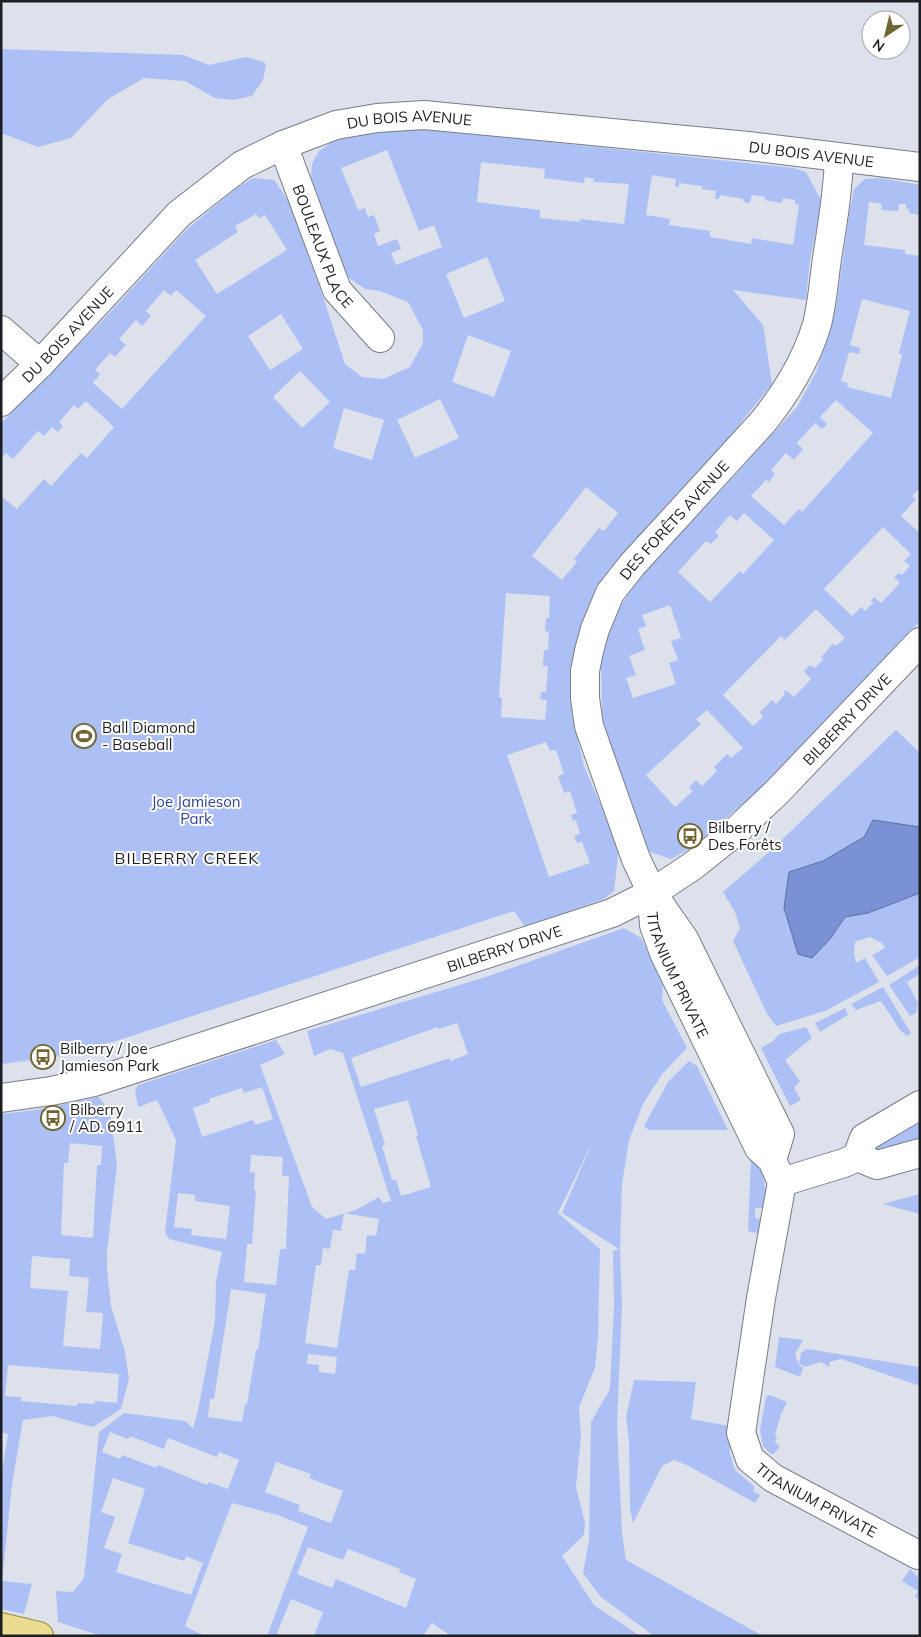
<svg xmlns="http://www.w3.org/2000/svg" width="921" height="1637" font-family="Mulish,sans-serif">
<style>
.green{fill:#adc0f5;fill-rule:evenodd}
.water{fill:#7a92d5;stroke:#5e6f9f}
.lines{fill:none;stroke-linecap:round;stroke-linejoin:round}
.minor-casing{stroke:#787c85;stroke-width:30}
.major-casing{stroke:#998b3c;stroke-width:30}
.minor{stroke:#fff;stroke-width:28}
.major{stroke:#eadd92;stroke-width:28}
.labels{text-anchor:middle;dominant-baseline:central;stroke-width:4;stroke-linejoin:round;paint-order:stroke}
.street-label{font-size:15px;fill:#1c1e21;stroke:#fff}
.poi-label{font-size:15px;fill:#1c1e21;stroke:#fff;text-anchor:start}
.park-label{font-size:15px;fill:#304696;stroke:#fff}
.neighbourhood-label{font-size:16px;letter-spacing:1px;fill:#1c1e21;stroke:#fff}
</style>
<rect width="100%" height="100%" fill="#dde1ec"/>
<path class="green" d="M1 49 183 55 209 65 246 57 264 62 266 65 263 80 252 96 233 100 215 98 185 81 144 78 108 99 71 138 38 147 1 133Z
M429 129 794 168 806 172 822 202 810 260 806 300 733 290 763 325 772 384 732 434 651 524 583 630 571 693 572 715 584 766 619 847 614 891 604 899 525 927 514 911 116 1041 55 1057 1 1064V496L17 509 44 479 51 486 81 453 87 458 114 427 86 401 78 409 74 405 59 422 63 426 58 432 52 427 44 436 38 431 13 459 6 453 1 458V423L102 321 187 229 237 188 253 178 274 180 288 200 320 288 345 364 362 377 383 379 410 367 423 343V330L408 302 380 291 365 289 349 278 341 262 311 177 312 164 319 151 335 140 382 132ZM387 150 419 231 434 225 442 247 396 265 391 253 401 249 397 239 378 246 374 234 380 231 374 215 368 217 365 208 358 210 341 168ZM481 162 545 169 544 178 584 183 585 177 594 179V182L629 184 624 224 580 219 579 222 540 218V210L477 202ZM652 175 676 179 675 186 679 187V183L702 186V189L716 191 715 199H719L720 195 743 199 744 202 750 203 752 195 765 197V200L782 203 783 198 795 200V204L799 205 793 245 752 238 751 244 710 237V231L669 225 670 219 646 215ZM256 214 259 218 265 215 287 250 217 294 195 260 238 232 235 226ZM487 257 505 301 464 318 446 274ZM164 290 171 296 176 290 206 316 122 409 93 383 100 374 95 370 110 353 115 357 126 345 119 339 136 320 142 326 151 316 146 311ZM281 314 303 349 270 370 248 336ZM468 335 511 351 494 397 452 382ZM300 371 330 402 302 428 273 397ZM440 399 459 438 415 458 397 420ZM344 408 384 420 372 460 333 448ZM586 487 618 513 604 531 599 528 574 559 577 562 562 580 532 556ZM506 593 550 596 549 618H546L545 631 549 632 548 650H544L543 666H548L546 692H541L540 699 547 700 545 720 501 717 502 698 499 697ZM546 742 550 751 556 750 564 774 558 776 564 793 570 791 577 813 571 815 573 821 576 820 580 834 574 836 577 843 582 842 590 863 549 877 507 755Z
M881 178 920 185V215L909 213V209L906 208V204H899L898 211 881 210 882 204 869 202 864 245 905 250V254L920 256V488L912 496 916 499 901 516 920 533V621L760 789 693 847 671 859 650 852 634 822 602 719 601 655 617 611 640 577 739 471 797 407 817 370 836 307 849 215 854 189 865 179ZM862 299 910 311 899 353 902 355 891 398 847 387 848 383 841 381 849 352 859 354 860 348 850 345ZM836 400 873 433 802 512 799 509 784 525 751 496 766 480 769 482 775 474 771 470 786 453 794 460 803 449 797 443 815 423 822 429 827 424 820 417ZM744 513 774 540 743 574 740 571 710 602 678 572 706 541 711 544 719 536 715 532 730 515 737 521ZM883 527 911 554 904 561 910 566 902 575 899 573 894 577 900 583 881 603 874 597 871 601 873 603 865 611 861 607 852 616 824 589ZM670 605 681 638 671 641 678 660 669 663 676 684 633 698 626 678 636 675 629 656 645 650 638 629 646 626 642 615ZM816 609 845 638 836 646 833 644 821 657 823 660 815 668 810 665 804 671 811 679 794 697 786 690 784 692 785 694 776 704 772 700 760 712 763 717 753 726 723 695 781 636 785 640ZM707 710 743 748 731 758 727 754 714 767 717 771 702 786 696 780 689 787 693 791 675 807 646 775 701 724 696 719Z
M896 730 920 753V827L873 820 864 837 823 861 789 872 784 908 830 939 845 917 868 913 920 893V957L887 976 872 955 885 948 882 943 870 937 855 942 854 953 856 963 865 958 879 982 825 1011 776 1026 767 1014 733 941 740 928 735 912 723 892 768 853Z
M624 928 641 938 663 983 662 1000 687 1048 662 1074 643 1104 629 1140 622 1184 620 1250 622 1305 617 1424 622 1533 626 1560 763 1636H654L601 1597 583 1573 589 1540 591 1422 610 1389 614 1305 613 1251 619 1249 562 1213 593 1141 558 1213 600 1249 598 1337 595 1367 579 1408 581 1436 576 1487 585 1523 584 1535 562 1556 594 1605 640 1636H451L432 1623 423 1636H314L323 1612 291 1599 277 1633 280 1636H267L308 1527 278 1515 232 1503 185 1626 204 1636H102L58 1622 56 1591 73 1592 84 1578 99 1432 124 1413 185 1421 193 1428 198 1410 215 1321 216 1281 222 1252 169 1239 165 1232 176 1140 157 1100 138 1107 135 1090 138 1085 276 1040 285 1054 260 1065 312 1207 326 1219 356 1210 379 1197 383 1203 391 1201 343 1053 330 1049 314 1056 307 1031 489 976ZM457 1023 468 1054 450 1061V1058L361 1087 351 1058 438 1027 439 1029ZM262 1087 273 1119 255 1125 253 1120 202 1137 193 1108 210 1102 209 1099 242 1088 244 1093ZM408 1100 418 1135 416 1136 431 1187 401 1196 396 1180H392L382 1146 385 1145 374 1109ZM251 1155 283 1157 282 1176H289L286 1249H280L276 1285 244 1282 247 1244H252L256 1191 254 1190 255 1173 250 1172ZM178 1193 195 1195V1201L230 1206 226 1239 191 1235 192 1229 174 1227ZM344 1213 379 1219 376 1236 367 1235 365 1254 357 1253 355 1270H349L337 1348 305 1343 316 1265H321L323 1248 330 1249 333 1230 341 1231ZM231 1289 266 1294 258 1350H256L247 1404H245L242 1422 208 1417 210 1399H214ZM308 1354 337 1357 335 1374 319 1372V1365L307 1364ZM110 1432 128 1439 130 1436 164 1449 168 1438 217 1457 219 1452 239 1460 228 1489 209 1482 207 1485 158 1465 156 1468 122 1455 120 1459 102 1452ZM276 1462 311 1474 309 1478 343 1491 331 1523 298 1511 300 1505 265 1492ZM113 1478 145 1489 128 1543 184 1561 186 1556 203 1563 191 1595 116 1572 122 1554 104 1548 115 1517 101 1512ZM308 1547 343 1560 348 1549 400 1569 399 1572 416 1579 406 1608 336 1579 332 1588 297 1574Z
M920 965V974L907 982 918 1003 916 1013 910 1016 889 985Z
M883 987 911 1033 907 1036 900 1030 881 1001 856 1010 851 1004Z
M845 1008 848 1015 820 1032 815 1023Z
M806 1027 812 1038 785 1060 800 1081 794 1088 801 1100 790 1106 761 1048 773 1041 779 1034Z
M689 1061 697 1066 728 1130H649L644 1126 668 1082Z
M99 1097 110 1112 117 1164 107 1253V1269L111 1306 125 1352 129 1379 121 1409 93 1427 52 1416 23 1420 12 1484 2 1581 32 1584 24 1614 1 1609V1476L8 1434 1 1432V1114L35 1110ZM70 1143 102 1146 101 1165H97L93 1238 61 1235 64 1163H68ZM32 1256 70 1259 69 1276 89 1278 86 1312 103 1313 100 1349 63 1346 68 1291 30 1288ZM8 1365 119 1374 117 1403 95 1401 94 1404 77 1403V1406L21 1401V1397L5 1396Z
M920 1123V1141L877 1151 874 1146 877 1143Z
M751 1156C765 1172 767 1187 765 1208H755V1218L763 1219 760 1234 748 1231Z
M920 1194V1214L883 1204Z
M779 1337 803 1340 795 1354 799 1365 803 1368 800 1377 775 1367Z
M807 1349 920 1367V1386L841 1359 829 1362 830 1367 820 1362 805 1367 799 1364 801 1353Z
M634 1380 696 1382 691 1419 729 1426 730 1454 735 1470 755 1487 753 1491 760 1495 755 1503 689 1466 674 1460 662 1466 633 1523 630 1508 629 1442 626 1417Z
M769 1395 787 1402 781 1414 775 1435 777 1437 775 1443 780 1446 774 1454H771L763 1446 760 1430 766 1397Z
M910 1569 920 1579V1600L915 1597 918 1591 902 1581Z"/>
<path class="water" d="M873 820 920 827V893L868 913 845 917 830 939 812 958 798 954 784 908 789 872 823 861 864 837Z"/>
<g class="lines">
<defs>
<g id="minor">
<path id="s1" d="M283 145 337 290 380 338"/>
<path d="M1 330 40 364"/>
<path id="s2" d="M1 402 40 364 179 214 242 165 283 145 336 125 377 118 424 115 748 146 920 167"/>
<path id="s3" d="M652 899 654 925 664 953 759 1148 772 1160 782 1182 761 1298 741 1433 750 1459 773 1478 918 1555"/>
<path id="s4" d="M1 1098 51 1091 94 1082 612 913 652 893 694 865 735 832 778 791 920 642"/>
<path d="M857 1157 877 1165 920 1153"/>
<path id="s5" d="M772 1160 780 1134 684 939 652 893 636 859 589 726 585 698V671L589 651 595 629 610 593 632 565 762 423C785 395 807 359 817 324 823 301 824 276 828 252 833 221 838 190 839 158"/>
<path d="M782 1182 844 1163 857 1157 864 1138 920 1105"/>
</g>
<path id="major" d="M1 1627 39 1636"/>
</defs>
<use href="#minor" class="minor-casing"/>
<use href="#major" class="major-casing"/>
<use href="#minor" class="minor"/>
<use href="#major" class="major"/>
</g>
<defs>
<symbol id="stadium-ring" viewBox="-11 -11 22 22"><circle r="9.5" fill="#fff" stroke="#706633" stroke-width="1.5"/><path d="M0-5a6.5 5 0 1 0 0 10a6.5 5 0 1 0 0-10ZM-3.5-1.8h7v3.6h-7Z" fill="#706633"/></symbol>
<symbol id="bus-ring" viewBox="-11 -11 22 22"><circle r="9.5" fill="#fff" stroke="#706633" stroke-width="1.5"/><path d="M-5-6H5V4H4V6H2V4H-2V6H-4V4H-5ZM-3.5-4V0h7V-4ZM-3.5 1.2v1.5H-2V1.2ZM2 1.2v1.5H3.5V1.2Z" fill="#706633"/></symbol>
</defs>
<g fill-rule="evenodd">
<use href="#stadium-ring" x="70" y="722" width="28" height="28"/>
<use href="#bus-ring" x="676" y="822" width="28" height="28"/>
<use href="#bus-ring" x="29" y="1043" width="28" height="28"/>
<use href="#bus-ring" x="39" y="1104" width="28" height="28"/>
</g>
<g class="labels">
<g class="street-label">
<text stroke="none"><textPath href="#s2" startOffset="515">DU BOIS AVENUE</textPath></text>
<text stroke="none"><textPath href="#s2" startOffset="919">DU BOIS AVENUE</textPath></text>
<text stroke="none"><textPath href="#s1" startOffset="109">BOULEAUX PLACE</textPath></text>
<text stroke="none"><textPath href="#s2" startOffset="95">DU BOIS AVENUE</textPath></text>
<text stroke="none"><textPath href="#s5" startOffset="714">DES FORÊTS AVENUE</textPath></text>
<text stroke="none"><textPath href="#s4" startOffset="946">BILBERRY DRIVE</textPath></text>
<text stroke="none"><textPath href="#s4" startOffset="526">BILBERRY DRIVE</textPath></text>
<text stroke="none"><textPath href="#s3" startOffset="81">TITANIUM PRIVATE</textPath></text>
<text stroke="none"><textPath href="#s3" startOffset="675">TITANIUM PRIVATE</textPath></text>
</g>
<g class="poi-label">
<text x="102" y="727">Ball Diamond<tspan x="102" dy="17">- Baseball</tspan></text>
<text x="708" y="827">Bilberry /<tspan x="708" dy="17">Des Forêts</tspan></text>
<text x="60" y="1048">Bilberry / Joe<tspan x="60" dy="17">Jamieson Park</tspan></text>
<text x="70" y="1109">Bilberry<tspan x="70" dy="17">/ AD. 6911</tspan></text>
</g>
<g class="park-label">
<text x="196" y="801">Joe Jamieson<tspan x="196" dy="17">Park</tspan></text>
</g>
<g class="neighbourhood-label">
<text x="187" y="858">BILBERRY CREEK</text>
</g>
</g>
<rect width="921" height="1637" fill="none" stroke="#1c1e21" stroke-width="5"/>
<g transform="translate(886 35) rotate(215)"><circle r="24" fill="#ffffff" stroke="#a4a5a6"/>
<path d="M0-4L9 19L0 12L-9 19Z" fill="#706633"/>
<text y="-8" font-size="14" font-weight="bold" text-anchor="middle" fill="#1c1e21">N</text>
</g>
</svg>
